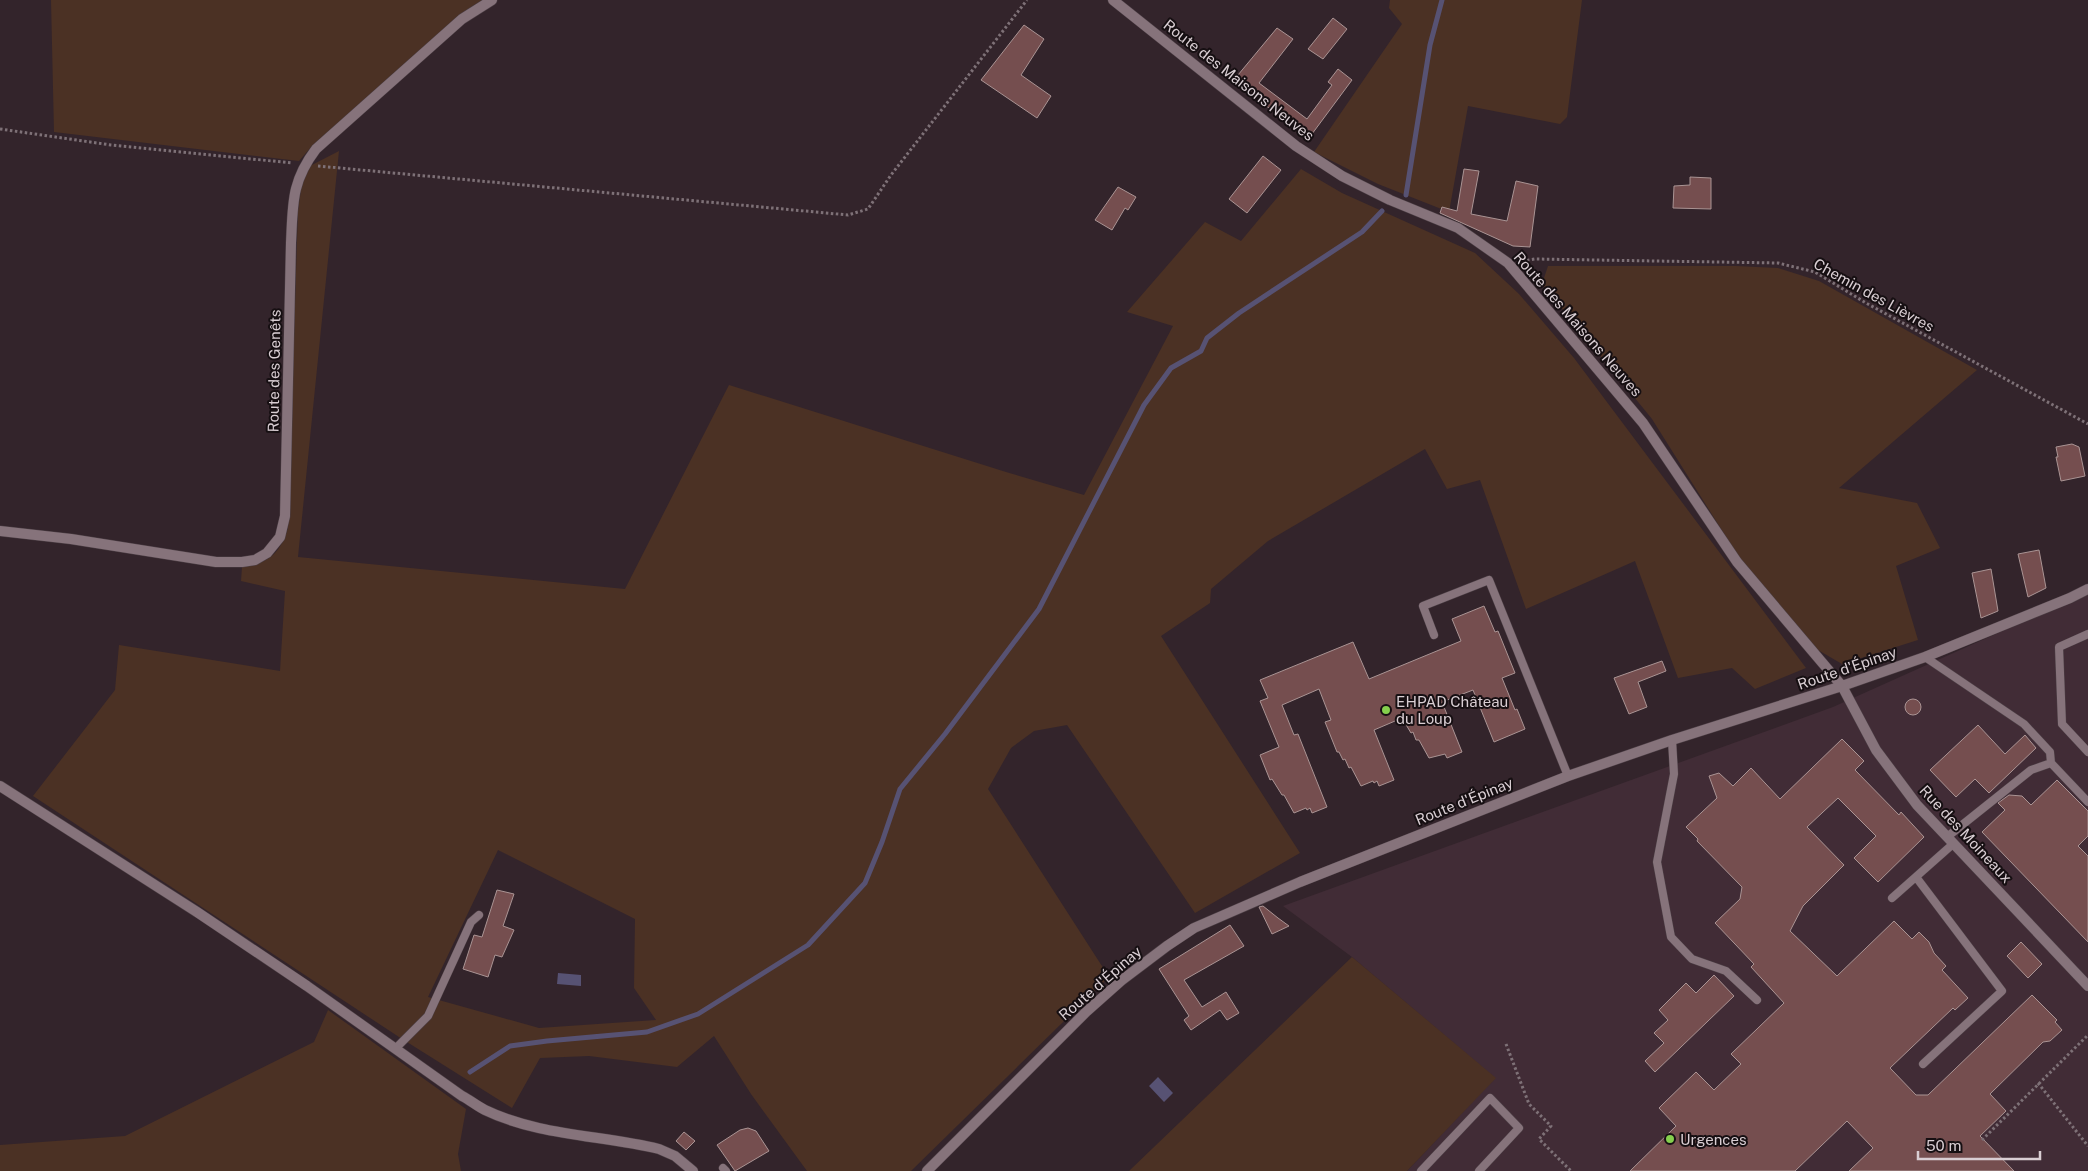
<svg xmlns="http://www.w3.org/2000/svg" width="2088" height="1171" font-family="'Public Sans',sans-serif">
<style>
.built{fill:#412c36}
.green{fill:#4b3124;fill-rule:evenodd}
.water{fill:#575273}
.lines{fill:none;stroke-linecap:round;stroke-linejoin:round}
.stream{stroke:#575273;stroke-width:5}
.building{fill:#754e4f;stroke:#aa9494}
.service-casing{stroke:#4c3f45;stroke-width:9}
.minor-casing{stroke:#4c3f45;stroke-width:11}
.path{stroke:#7e7177;stroke-width:3;stroke-dasharray:2.5 2.5;stroke-linecap:butt}
.service{stroke:#86737b;stroke-width:8}
.minor{stroke:#86737b;stroke-width:10}
.poi-dot{fill:#85cf4d;stroke:#160f12;stroke-width:2}
.labels{text-anchor:middle;dominant-baseline:central;stroke-width:4;stroke-linejoin:round;paint-order:stroke}
.street-label{font-size:15px;fill:#d9ced3;stroke:#160f12}
.poi-label{font-size:15px;fill:#d9ced3;stroke:#160f12;text-anchor:start}
</style>
<rect width="100%" height="100%" fill="#33242b"/>
<path class="built" d="M2088 595V1171H1407L1495 1078 1352 957 1283 906 1833 707 2029 619Z"/>
<path class="green" d="M51 0H482L459 15 441 31 312 146 299 161 54 132Z
M1390 0H1582L1567 117 1560 124 1468 106 1449 212 1378 184 1314 152 1402 24 1389 8Z
M339 151 298 557 625 589 729 385 1006 472 1084 495 1173 326 1127 312 1205 222 1241 241 1301 169 1342 193 1475 253 1519 294 1574 358 1806 668 1755 689 1732 668 1678 678 1635 561 1526 609 1480 480 1447 489 1425 449 1268 541 1211 589 1210 603 1161 636 1300 853 1195 913 1067 725 1034 731 1011 748 988 789 1109 977 911 1171H807L751 1094 714 1036 677 1067 589 1056 540 1058 512 1108 399 1037 33 796 115 690 119 645 280 671 285 591 241 581 242 567C270 562 279 555 288 528L298 210 302 183 308 167ZM498 850 635 919 634 988 656 1020 539 1028 428 997Z
M1548 266H1736L1778 268 1819 281 1977 370 1839 488 1917 503 1940 548 1896 566 1918 640 1842 664 1818 650 1740 559 1652 419 1542 284Z
M1352 957 1496 1078 1407 1171H1129Z
M328 1010 466 1109 458 1154 461 1171H0V1145L125 1136 314 1042Z"/>
<path class="water" d="M558 973 581 975V986L557 984Z
M1158 1077 1173 1093 1164 1102 1149 1086Z"/>
<g class="lines">
<path class="stream" d="M1406 195 1430 45 1442 0
M470 1072 510 1046 547 1041 647 1032 698 1014 808 945 865 883 882 842 900 789 945 734 1039 609 1144 405 1171 368 1201 351 1207 338 1239 313 1362 232 1382 211"/>
</g>
<path class="building" d="M1333 18 1347 29 1323 59 1308 49Z
M1024 25 1044 39 1021 75 1051 96 1037 118 981 80Z
M1277 28 1293 39 1259 83 1307 119 1332 85 1328 82 1338 69 1352 80 1309 138 1233 81Z
M1263 156 1281 170 1247 213 1229 199Z
M1464 169 1479 171 1471 214 1507 221 1516 181 1538 186 1530 247 1513 246 1440 213 1442 207 1457 211Z
M1690 177 1711 178V209L1673 208 1674 186 1690 185Z
M1118 187 1136 197 1128 210 1125 208 1112 230 1095 220Z
M2072 444 2079 447 2085 476 2061 481 2056 457H2058L2056 447Z
M2039 550 2046 588 2028 597 2018 554Z
M1991 569 1998 611 1981 618 1972 573Z
M1484 606 1495 632 1498 631 1515 673 1502 678 1515 710 1517 709 1525 729 1494 742 1473 690 1442 702 1462 752 1447 758 1445 754 1429 758 1419 740H1416L1413 732 1411 733 1402 718 1374 730 1394 780 1379 786 1377 781 1374 783 1373 781 1361 786 1351 767 1349 768 1345 759 1343 760 1339 752H1337L1325 722 1331 720 1319 689 1282 705 1294 735 1298 734 1327 807 1312 813 1310 808 1307 810 1306 808 1294 813 1284 795H1282L1272 779 1270 780 1260 755 1279 747 1260 701 1268 698 1260 680 1353 642 1369 679 1461 641 1452 619Z
M1662 661 1666 671 1638 682 1647 707 1629 714 1614 678Z
M1905 707a8 8 0 1 1 16 0a8 8 0 1 1-16 0Z
M1978 725 2005 754 2025 735 2036 748 1989 793 1975 779 1956 797 1930 770Z
M1842 739 1864 761 1855 770 1899 815 1901 812 1924 837 1878 882 1854 858 1876 836 1838 798 1807 827 1844 865 1803 906 1790 931 1837 976 1894 921 1912 939 1919 932 1929 942 1934 953 1946 966 1942 970 1968 998 1955 1010 1953 1008 1890 1068 1916 1095H1928L2032 995 2057 1020 2055 1022 2062 1030 2050 1041 2043 1042 1990 1094 2006 1111 1980 1136 2014 1171H1849L1873 1148 1847 1121 1795 1171H1630L1676 1126 1659 1108 1663 1104 1696 1072 1714 1090 1741 1064 1731 1054 1784 1003 1751 967 1754 964 1715 923 1740 899 1742 887 1697 841 1698 839 1686 827 1717 798 1709 776 1719 773 1733 786 1751 768 1780 799Z
M2057 780 2088 811V836L2078 846 2088 856V942L1982 832 2005 810 1998 803 2009 795 2022 796 2031 805Z
M497 890 514 894 503 926 514 930 502 957 495 955 488 977 463 969 474 935 482 937Z
M1263 906 1278 918 1289 926 1272 934 1259 907Z
M1230 925 1244 946 1184 980 1202 1007 1226 992 1239 1013 1227 1020 1220 1010 1191 1030 1184 1020 1189 1016 1159 969Z
M2021 942 2042 964 2028 978 2007 956Z
M1714 975 1734 996 1655 1072 1645 1061 1664 1043 1654 1033 1668 1020 1659 1010 1686 983 1696 993Z
M748 1128 756 1131 769 1151 735 1171 717 1145 740 1130Z
M684 1132 695 1141 686 1150 676 1141Z"/>
<g class="lines">
<defs>
<path id="service" d="M2088 634 2059 647 2062 724 2088 752
M1434 635 1423 606 1489 580 1568 776
M1925 657 2024 724 2050 752 2051 763
M1672 740 1674 774 1657 862 1671 937 1692 959 1726 971 1757 1000
M1947 837 2031 770 2051 763 2088 802
M1916 877 2002 991 1923 1064
M1892 898 1953 844
M396 1048 428 1016 471 922 479 915
M723 1168 726 1171
M1421 1171 1490 1098 1519 1128 1479 1171"/>
<path id="minor" d="M1113 0 1296 146 1342 176 1390 200 1458 228 1508 263 1643 423 1737 562 1842 686 1876 750 1917 805 2088 986
M0 531 71 539 216 562H242L255 560 267 553 280 537 285 516 291 243C293 204 291 182 316 149L462 19 492 0
M0 786 197 912 307 986 462 1096C470 1100 477 1106 485 1110 539 1136 602 1135 659 1149L675 1156 693 1171
M927 1171 1086 1012 1122 980 1167 946 1194 928 1300 882 1568 776 1672 740 1842 686 1925 657 2070 598 2088 589"/>
</defs>
<use href="#service" class="service-casing"/>
<use href="#minor" class="minor-casing"/>
<path class="path" d="M0 129 111 145 292 163
M318 166 848 215 868 209 891 175 1027 0
M1522 261 1535 259 1778 263 1815 272 1866 303 2088 424
M1506 1044 1529 1104 1551 1126 1539 1139 1571 1171
M2038 1083 2088 1146
M1982 1140 2088 1035"/>
<use href="#service" class="service"/>
<use href="#minor" class="minor"/>
</g>
<g class="poi-dot">
<circle cx="1386" cy="710" r="5"/>
<circle cx="1670" cy="1139" r="5"/>
</g>
<g class="labels">
<g class="street-label">
<text transform="translate(1239 80) rotate(38)">Route des Maisons Neuves</text>
<text transform="translate(1874 295) rotate(29)">Chemin des Lièvres</text>
<text transform="translate(1578 324) rotate(49)">Route des Maisons Neuves</text>
<text transform="translate(274 371) rotate(-89)">Route des Genêts</text>
<text transform="translate(1847 668) rotate(-19)">Route d'Épinay</text>
<text transform="translate(1464 801) rotate(-22)">Route d'Épinay</text>
<text transform="translate(1966 834) rotate(47)">Rue des Moineaux</text>
<text transform="translate(1100 983) rotate(-41)">Route d'Épinay</text>
</g>
<g class="poi-label">
<text x="1396" y="701">EHPAD Château<tspan x="1396" dy="17">du Loup</tspan></text>
<text x="1680" y="1139">Urgences</text>
</g>
</g>
<path d="M1918 1151v8h122v-8" fill="none" stroke="#d9ced3" stroke-width="2.5"/>
<text x="1926" y="1151" font-size="15" fill="#d9ced3" stroke="#160f12" stroke-width="4" paint-order="stroke">50 m</text>
</svg>
